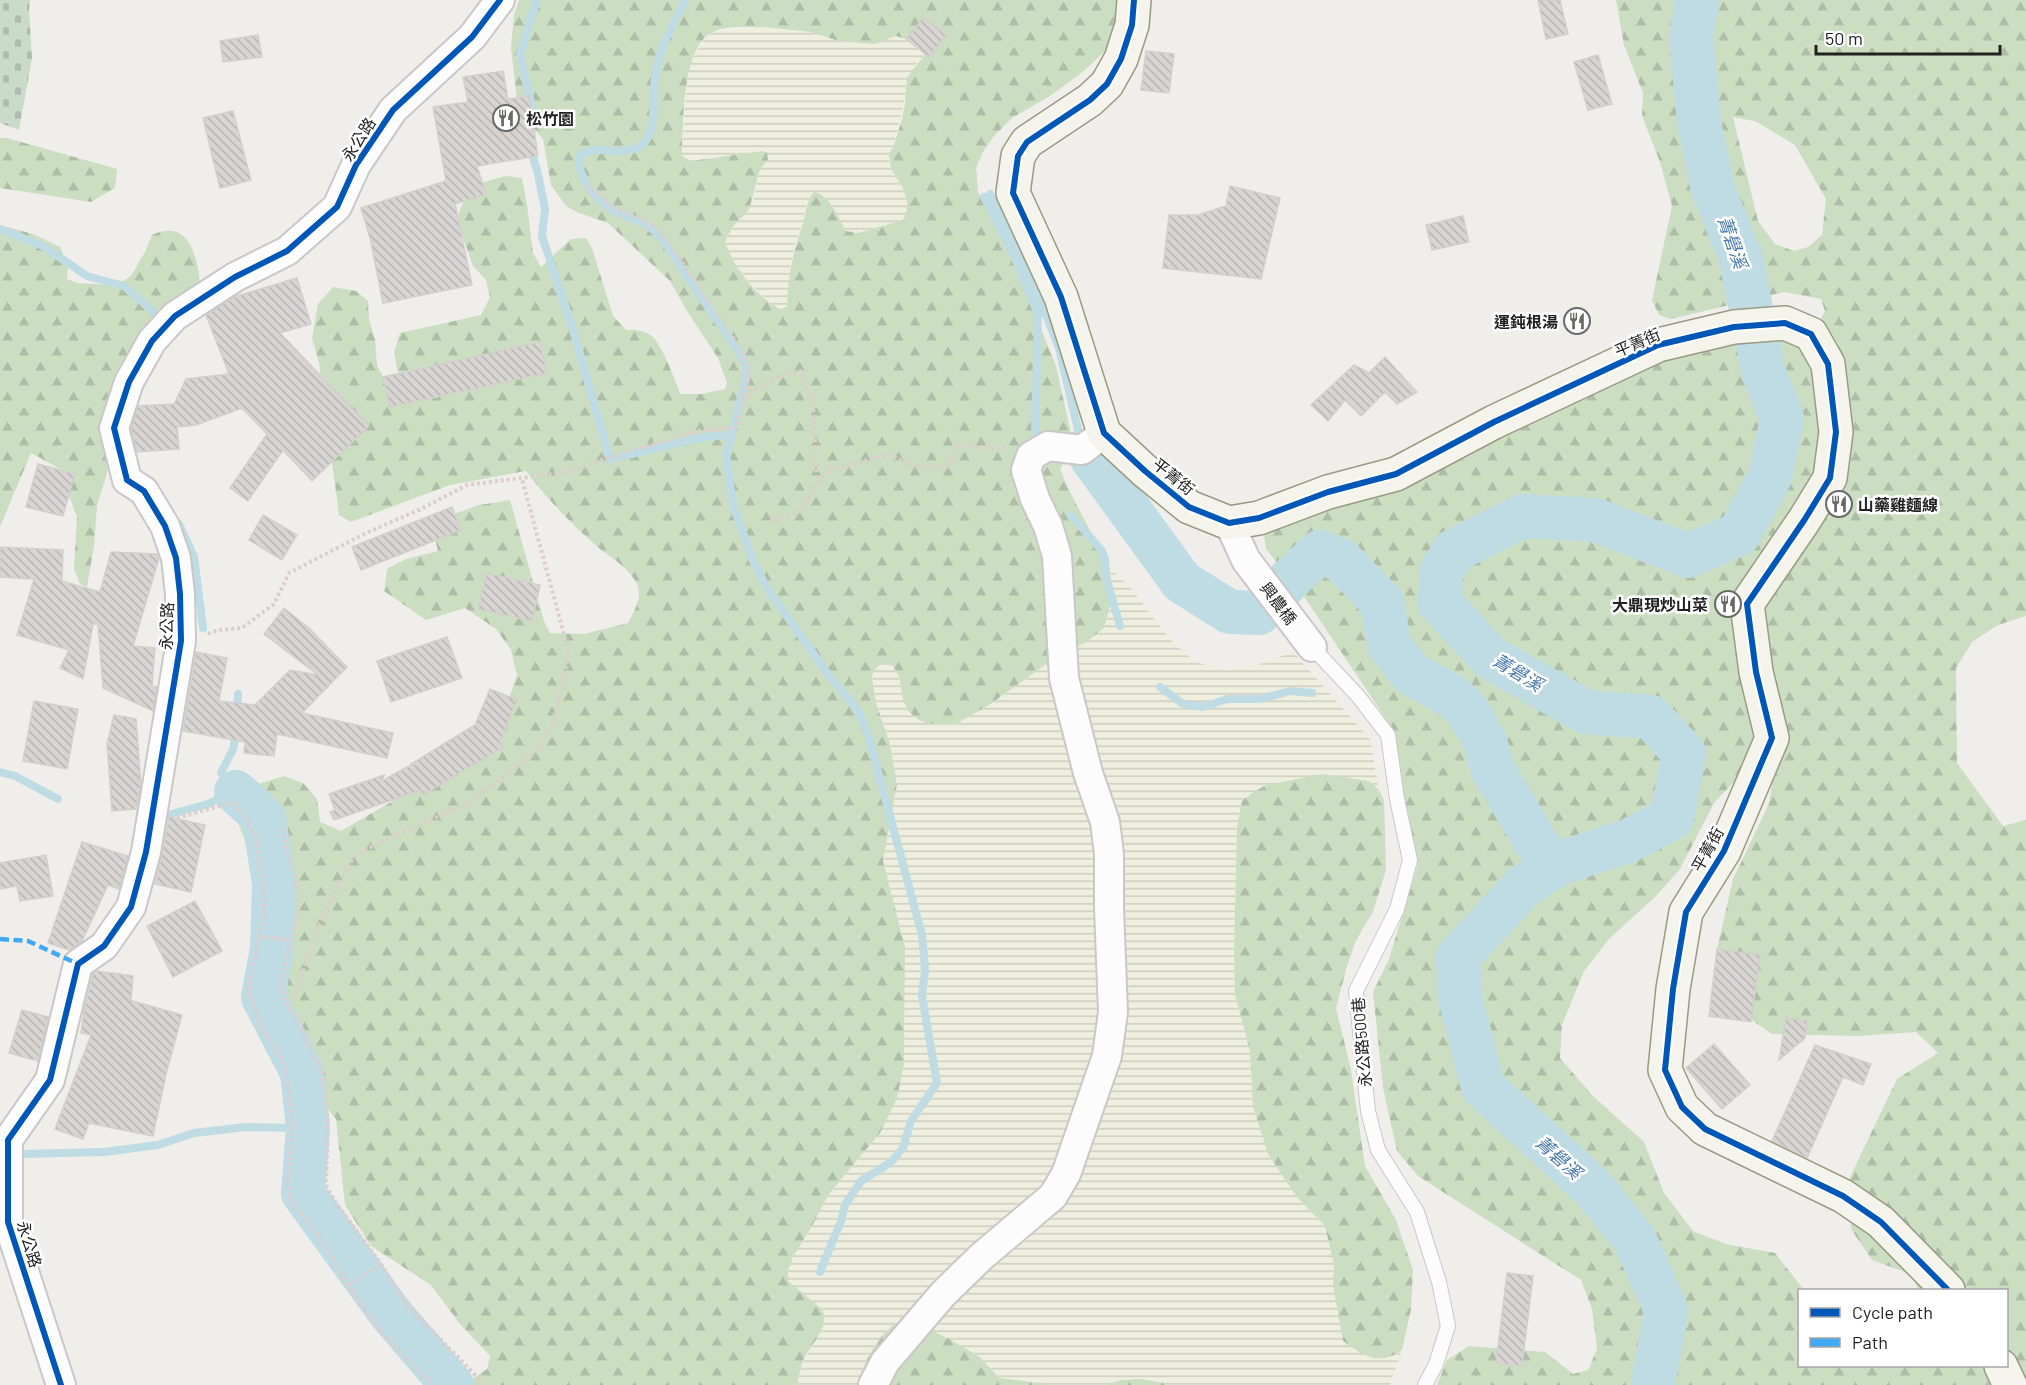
<svg xmlns="http://www.w3.org/2000/svg" width="2026" height="1385" font-family="Barlow,'Noto Sans TC',sans-serif">
<style>
.farmland{fill:url(#farmland-rules)}
.forest{fill:url(#forest-firs);fill-rule:evenodd}
.cemetery{fill:url(#cemetery-stones)}
.lines{fill:none;stroke-linecap:round;stroke-linejoin:round}
.stream{stroke:#bfdbe3;stroke-width:8}
.river{stroke:#bfdbe3;stroke-width:44}
.building{fill:url(#building-back-hatch);stroke:#d3d0cc;stroke-width:1.5}
.lane-casing{stroke:#c9c8c7;stroke-width:16}
.street-casing{stroke:#c9c8c7;stroke-width:32}
.secondary-casing{stroke:#999a82;stroke-width:36}
.path{stroke:#dccecd;stroke-width:4;stroke-dasharray:3 3;stroke-linecap:butt}
.lane{stroke:#fdfcfc;stroke-width:14}
.street{stroke:#fdfcfc;stroke-width:28}
.secondary{stroke:#f4f4ed;stroke-width:33}
.quiet{stroke:#3fa9f5;stroke-width:4.5;stroke-dasharray:9 4.5;stroke-linecap:butt}
.cycleway-casing{stroke:#fff;stroke-width:10}
.cycleway{stroke:#0057b8;stroke-width:6}
.labels{text-anchor:middle;dominant-baseline:central;stroke-width:5;stroke-linejoin:round;paint-order:stroke}
.poi-label{font-size:16px;font-weight:bold;fill:#222;stroke:#fff;text-anchor:start}
.street-label{font-size:16px;fill:#222;stroke:#fff}
.water-label{font-size:18px;font-style:italic;fill:#4a7aab;stroke:#fff}
</style>
<defs>
<pattern id="farmland-rules" width="6" height="5" patternUnits="userSpaceOnUse" patternTransform="scale(1.5)"><rect width="6" height="5" fill="#efefdf"/><path d="M0 2.5h6" fill="none" stroke="#cdcdbf"/></pattern>
<pattern id="forest-firs" width="22" height="20" patternUnits="userSpaceOnUse" patternTransform="scale(1.5)"><rect width="22" height="20" fill="#cbdec1"/><path d="M5 1l3.5 6h-7zM16 11l3.5 6h-7z" fill="#aebea6"/></pattern>
<pattern id="cemetery-stones" width="16" height="16" patternUnits="userSpaceOnUse" patternTransform="scale(1.5)"><rect width="16" height="16" fill="#cadbca"/><path d="M2 7V4a2 2 0 0 1 4 0v3zM10 15v-3a2 2 0 0 1 4 0v3z" fill="#adbcad"/></pattern>
<pattern id="building-back-hatch" width="6" height="6" patternUnits="userSpaceOnUse" patternTransform="scale(1.5)"><rect width="6" height="6" fill="#d7d4d2"/><path d="M-1 5l2 2M0 0l6 6M5-1l2 2" fill="none" stroke="#b8b6b4"/></pattern>
</defs>
<rect width="100%" height="100%" fill="#f0eeeb"/>
<path class="farmland" d="M765 27 810 32 839 41 858 43 875 44 896 36 906 39 925 55 916 64 906 95 894 145 889 154 891 169 903 189 907 201V210L903 220 857 233 846 231 828 201 807 200 802 226 795 244 790 267 787 307 780 309 770 303 743 276 731 258 725 242 733 226 753 200 760 169 768 160 763 151 691 161 682 156V146L688 68 704 38 714 31Z
M1110 569 1129 586 1170 639 1195 662 1227 670 1257 665 1293 652 1370 739 1379 790 1369 781 1242 801 1237 827 1234 951 1235 995 1250 1051 1253 1107 1296 1196 1325 1226 1334 1265 1333 1285 1391 1358 1402 1350 1390 1385H1167L1164 1383 1122 1380 1103 1385H1054L999 1378 980 1357 889 1327 873 1350 857 1385H797L803 1362 821 1332 801 1293 788 1281V1271L793 1257 812 1226 828 1195 880 1133 904 1064 905 947 883 861 897 784 890 744 876 703 872 676 876 668 882 663H891L899 676 903 699 929 724H956L989 705 1063 652 1112 598Z"/>
<path class="forest" d="M519 0H1126L1111 45 1084 71 1050 96 1012 118 994 136 983 152 976 168 978 192 1016 266 1056 366 1074 447 1060 469 1070 492 1110 569 1112 598 1104 628 1085 643 1063 652 989 705 956 724H929L919 720 908 711 903 699 899 676 891 663H882L876 668 872 676 876 703 890 744 897 784 883 861 905 947 904 1064 897 1098 880 1133 828 1195 812 1226 793 1257 788 1271V1281L822 1309C831 1328 810 1344 803 1361 800 1368 799 1377 797 1385H463L487 1369 490 1356 460 1324 431 1285 371 1246 345 1205 336 1119 313 1092 296 1056 286 1011 281 933 259 891 254 864 235 815 258 784 284 776 303 783 317 799 320 822 341 831 458 763 505 710 517 675 511 650 496 629 465 608 426 620 384 591 387 569 406 559 438 551 431 522 479 505 510 500 544 621 550 633 584 634 628 623C634 612 643 597 637 584 629 568 613 559 600 549 572 525 547 499 526 471L450 485 351 522 339 515 319 363 312 338 318 304 333 287 356 291 368 301 369 320 375 339 377 365 383 377 390 407 546 373 540 343 398 373 394 352 400 333 481 315 490 297 486 280 473 266 461 232 458 215 470 186 505 176 522 178 527 205 533 253 541 267 571 239 586 238 592 248 613 316 626 330C634 329 646 331 653 337 662 346 676 381 680 394H701L725 389 727 383 718 358 687 311 670 281 608 223 579 213 566 206 551 185 543 139 518 110 511 47 514 15ZM765 27 810 32 839 41 859 43 875 44 896 36 906 39 925 55 907 77 905 104 902 119 894 145 889 154 891 169 903 188 907 201V210L903 220 858 233 846 231C838 217 830 195 814 192 805 203 806 214 802 227 792 255 788 277 787 307L780 309C755 295 735 269 725 242L733 226 749 210 760 169 768 160 767 153 763 151 691 161 682 156V146C684 117 682 43 715 31 729 25 750 28 765 27Z
M1616 0H2026V616L1998 625 1972 642 1956 668 1957 763 2003 826 2026 820V1385H1437L1447 1360 1469 1346 1545 1352 1573 1374 1588 1370 1597 1349 1592 1309 1581 1280 1418 1176 1397 1151 1383 1088 1373 992 1389 959 1418 864 1412 845 1397 769 1394 731 1305 598 1266 549 1264 535 1324 510 1411 480 1464 459 1599 382 1675 356 1819 323 1825 311 1821 299 1784 292 1671 319 1659 315 1652 300 1672 206 1660 162 1642 116 1643 93 1624 45ZM1733 117 1755 121 1795 145 1826 199 1822 235 1808 247 1794 251 1775 244 1758 221ZM1747 768 1773 778 1769 804 1733 879 1717 949 1740 1012 1772 1034 1859 1036 1916 1032 1938 1053 1897 1079 1850 1177 1851 1229 1872 1260 1910 1274 1919 1290H2006V1366H1800V1290H1804L1775 1253 1726 1244 1693 1231 1664 1193 1644 1142 1593 1096 1560 1058 1562 1025 1584 971 1609 939 1656 896 1680 869 1714 803Z
M0 138H7L117 169 115 188 91 202 0 188Z
M0 225 33 234 60 247 68 266 67 279 77 283 117 285 131 276 145 252 152 235C189 218 198 257 200 285L187 295 156 311 134 347 106 477 97 505 94 546 87 587 80 584 74 569 77 517 69 496 74 475C58 469 47 461 31 453L0 527Z
M1323 774 1369 781 1379 790 1384 800 1386 870 1373 912 1357 938 1347 966 1336 1008 1351 1070 1365 1166 1396 1220 1413 1270 1411 1309 1402 1350C1378 1367 1365 1356 1343 1341L1333 1285 1334 1265 1325 1226 1296 1196 1268 1154 1253 1107 1250 1051 1235 995 1234 951 1237 827 1242 801 1252 793 1266 785Z
M899 1322 918 1324 947 1338 980 1357 999 1378 1056 1385H857C864 1363 878 1332 899 1322Z
M1140 1379 1164 1383 1167 1385H1103L1122 1380Z"/>
<path class="cemetery" d="M0 0H30L29 10 32 58 19 130 0 123Z"/>
<g class="lines">
<path class="stream" d="M685 0C673 25 658 49 655 78 653 95 657 134 642 145 627 155 613 149 597 150 591 150 584 153 579 155 577 178 594 198 613 210 625 217 639 219 651 228 665 239 674 257 684 272 702 299 721 325 739 352L746 365V378L726 455 733 505 753 561 767 588 830 677 857 709 868 734 922 935 925 969 922 996 937 1083 911 1121 903 1148 891 1162 861 1181 845 1205 841 1221 820 1272
M531 123 532 107 520 55 536 1 535 0
M530 147 538 174 545 209 542 236 571 323 608 453
M990 194 1026 264 1059 348 1079 434 1067 438
M984 197 1018 265 1038 314 1035 436H1046
M0 229 43 246 87 276 124 286 157 315
M610 459 704 437 730 435
M1071 515 1102 551 1105 559 1106 577 1120 626
M179 524 194 557 203 628
M1160 687 1183 704 1203 707 1227 699H1260L1291 691 1312 693
M237 713 238 694
M0 772 15 776 58 799
M167 815 205 805 236 792 221 773 234 747 235 731
M20 1154 104 1152 158 1145 194 1133 246 1127 308 1128"/>
<path class="river" d="M1091 457 1182 582 1230 612 1259 613 1290 579 1320 552 1342 561 1382 602 1389 645 1412 674 1456 699 1469 713 1486 744 1492 768 1540 849 1557 864
M236 792 264 818 274 884 272 949 263 997 302 1072 308 1128 303 1193 391 1314 452 1385
M1653 1385 1666 1310 1635 1240 1594 1189 1483 1087 1460 997 1458 957 1524 886 1557 864 1628 841 1672 818 1684 753 1651 717 1586 712 1491 658 1440 603 1441 573 1453 551 1522 516 1596 520 1688 556 1739 534 1770 477 1782 419 1764 373 1741 259 1712 186 1699 121 1691 37 1697 0"/>
</g>
<path class="building" d="M1538 0H1560L1568 34 1546 39Z
M924 17 946 35 929 57 906 39Z
M258 35 262 57 223 62 220 41Z
M1146 51 1174 54 1169 93 1141 90Z
M1598 55 1612 104 1588 110 1574 62Z
M503 71 508 99 529 96 538 156 477 166 486 194 455 204 472 285 383 303 370 238 361 208 446 181 433 107 468 102 463 77Z
M233 111 251 180 220 188 203 118Z
M1230 186 1280 198 1261 279 1163 268 1169 215H1198L1226 206Z
M1463 216 1469 242 1432 250 1426 225Z
M297 278 311 324 280 333 369 426 312 481 283 450 248 501 230 488 267 434 242 408 196 425 177 427 179 449 137 452 131 429 138 406 174 404 186 379 229 374 206 315 234 297Z
M540 342 547 373 390 407 383 377Z
M1385 357 1417 392 1397 404 1385 392 1361 416 1345 400 1328 421 1311 405 1354 365 1369 373Z
M38 464 75 474 63 516 26 507Z
M452 507 461 530 361 570 352 547Z
M263 515 297 535 282 560 249 540Z
M0 547 63 550 62 581 100 592 111 552 157 554 159 558 133 646 155 648 152 686 157 687 153 711 103 688 98 624H93L83 679 60 668 69 650 17 635 34 579 0 577Z
M487 573 540 585 532 621 478 609Z
M284 608 309 628 347 667 302 713 393 733 387 758 277 734 274 756 244 753 245 742 183 731 196 652 227 658 219 701 255 705 290 670 318 675 264 634Z
M447 637 462 678 391 702 377 661Z
M490 689 517 700 500 742 503 747 423 795 421 790 334 820 330 812 335 810 329 794 384 775 382 781 405 768 415 764H411L475 725Z
M34 701 78 709 67 769 23 761Z
M114 715 136 719 141 784 136 809 112 811 107 744Z
M169 817 205 825 191 892 155 884 162 855Z
M82 842 128 856 119 889 108 885 82 941 69 950 48 943Z
M46 855 53 896 20 901 17 886 0 889V863Z
M195 901 222 951 173 977 147 926Z
M1717 949 1760 955 1751 1022 1709 1016Z
M97 971 133 976 131 999 129 1000 182 1015 166 1074 153 1136 89 1123 83 1139 55 1129 91 1035 81 1033 84 1010 93 974Z
M22 1010 48 1017 38 1061 9 1053Z
M1786 1018 1807 1021 1805 1038 1779 1060Z
M1714 1044 1750 1085 1722 1109 1686 1068Z
M1815 1045 1871 1064 1863 1085 1843 1077 1807 1158 1772 1141Z
M1507 1273 1533 1276 1522 1366 1496 1363Z"/>
<g class="lines">
<defs>
<path id="lane" d="M1312 647 1358 696 1388 735 1397 799 1410 860 1397 909 1356 991 1368 1111 1378 1150 1417 1212 1439 1282 1448 1326 1436 1364 1425 1385"/>
<path id="street" d="M1229 523 1246 560 1312 647
M61 1385 8 1222V1140L50 1080 78 964 104 946 131 907 146 852 181 641 180 594 176 558 165 526 144 491 127 480 114 428 129 382 152 341 175 316 235 277 287 251 337 207 356 165 393 110 472 37 500 0
M873 1385 885 1362 943 1294 981 1257 1053 1196 1066 1174 1107 1056 1113 1012 1109 908V854L1105 822 1088 773 1064 678 1057 556 1048 526 1035 499 1026 470 1031 456 1048 446 1082 450 1104 433"/>
<path id="secondary" d="M1134 0 1132 25 1121 59 1107 84 1090 100 1027 142 1018 156 1013 193 1061 297 1104 433 1145 471 1189 507 1229 523 1259 518 1328 492 1396 474 1494 422 1658 345 1734 327 1785 323 1811 334 1828 364 1836 432 1830 478 1805 519 1747 604 1756 672 1772 738 1724 851 1686 912 1673 989 1665 1070 1682 1107 1705 1129 1843 1196 1881 1222 1948 1290
M2001 1366 2010 1385"/>
</defs>
<use href="#lane" class="lane-casing"/>
<use href="#street" class="street-casing"/>
<use href="#secondary" class="secondary-casing"/>
<path class="path" d="M745 396 776 378 801 371 813 405 817 482
M770 521 802 511 817 483 832 468 853 465 873 458 890 455 913 466 947 467 958 445 1001 449 1006 446
M208 634 218 630 242 628 274 604 289 573 366 533 421 509 467 485 568 472 610 457 702 430 736 428 748 378V365L740 348 668 242 654 227 637 217 614 208 586 183
M177 818 233 802 246 818 256 837 264 894 263 917 248 991 262 1028 280 1055 287 1077 293 1124 288 1183 290 1199 329 1251 348 1285 369 1316 384 1335 433 1385
M283 828 287 854 297 883 299 908 280 984 285 1002 298 1022 323 1075 328 1127 326 1185 334 1200 381 1264 405 1303 485 1385
M260 936 291 941
M289 1011 317 929 350 862 362 851 470 802 536 751 552 727 569 653 522 479
M348 1285 381 1264"/>
<use href="#lane" class="lane"/>
<use href="#street" class="street"/>
<use href="#secondary" class="secondary"/>
<path class="quiet" d="M0 939 28 941 78 964"/>
<defs>
<path id="cycleway" d="M1134 0 1132 25 1121 59 1107 84 1090 100 1027 142 1018 156 1013 193 1061 297 1104 433 1145 471 1189 507 1229 523 1259 518 1328 492 1396 474 1494 422 1658 345 1734 327 1785 323 1811 334 1828 364 1836 432 1830 478 1805 519 1747 604 1756 672 1772 738 1724 851 1686 912 1673 989 1665 1070 1682 1107 1705 1129 1843 1196 1881 1222 1948 1290
M61 1385 8 1222V1140L50 1080 78 964 104 946 131 907 146 852 181 641 180 594 176 558 165 526 144 491 127 480 114 428 129 382 152 341 175 316 235 277 287 251 337 207 356 165 393 110 472 37 500 0"/>
</defs>
<use href="#cycleway" class="cycleway-casing"/>
<use href="#cycleway" class="cycleway"/>
</g>
<defs>
<symbol id="restaurant-ring" viewBox="-11 -11 22 22"><circle r="9.5" fill="#fff" stroke="#6a6968" stroke-width="1.5"/><path d="M-5-6h1v4h1v-4h1v4h1v-4h1v5L-1.5 .5V6h-2V.5L-5-1ZM5-6V6H3V1.5H1.5Q1.5-4 5-6Z" fill="#6a6968"/></symbol>
</defs>
<g fill-rule="evenodd">
<use href="#restaurant-ring" x="491" y="103" width="30" height="30"/>
<use href="#restaurant-ring" x="1562" y="306" width="30" height="30"/>
<use href="#restaurant-ring" x="1824" y="489" width="30" height="30"/>
<use href="#restaurant-ring" x="1713" y="589" width="30" height="30"/>
</g>
<g class="labels">
<g class="poi-label">
<text x="526" y="118">松竹園</text>
<text x="1558" y="321" text-anchor="end">運鈍根湯</text>
<text x="1858" y="504">山藥雞麵線</text>
<text x="1708" y="604" text-anchor="end">大鼎現炒山菜</text>
</g>
<g class="street-label">
<text transform="translate(358 139) rotate(-57)">永公路</text>
<text transform="translate(1637 342) rotate(-23)">平菁街</text>
<text transform="translate(1174 476) rotate(39)">平菁街</text>
<text transform="translate(1279 603) rotate(53)">興農橋</text>
<text transform="translate(166 626) rotate(-88)">永公路</text>
<text transform="translate(1707 849) rotate(-61)">平菁街</text>
<text transform="translate(1361 1042) rotate(-95)">永公路500巷</text>
<text transform="translate(30 1244) rotate(73)">永公路</text>
</g>
<g class="water-label">
<text transform="translate(1733 242) rotate(71)">菁礐溪</text>
<text transform="translate(1518 672) rotate(31)">菁礐溪</text>
<text transform="translate(1559 1157) rotate(42)">菁礐溪</text>
</g>
</g>
<rect x="1798" y="1289" width="210" height="78" fill="#ffffff" stroke="#a7a7a7" stroke-width="1.5"/>
<rect x="1810" y="1308" width="30" height="9" fill="#0057b8" stroke="#a7a7a7" stroke-width="1.5"/>
<text x="1852" y="1319" font-size="18" fill="#222222">Cycle path</text>
<rect x="1810" y="1338" width="30" height="9" fill="#3fa9f5" stroke="#a7a7a7" stroke-width="1.5"/>
<text x="1852" y="1349" font-size="18" fill="#222222">Path</text>
<path d="M1816 45v9h184v-9" fill="none" stroke="#222222" stroke-width="3"/>
<text x="1825" y="45" font-size="18" fill="#222222" stroke="#ffffff" stroke-width="4.5" paint-order="stroke">50 m</text>
</svg>
